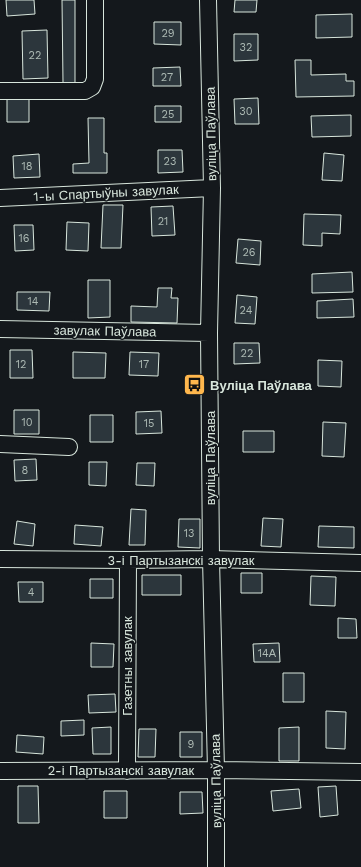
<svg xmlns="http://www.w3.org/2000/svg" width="361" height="867" font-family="'Work Sans',sans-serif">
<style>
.building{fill:#2c363c;stroke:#d8e6dc}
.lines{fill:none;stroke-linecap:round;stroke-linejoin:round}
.minor-casing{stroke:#d8e6dc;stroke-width:18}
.minor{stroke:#14181c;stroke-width:16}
.labels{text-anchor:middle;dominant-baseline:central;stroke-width:3;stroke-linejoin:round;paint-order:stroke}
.number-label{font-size:11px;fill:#adbab4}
.street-label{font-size:13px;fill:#d8e6dc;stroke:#14181c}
.poi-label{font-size:13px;font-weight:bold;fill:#d8e6dc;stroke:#14181c;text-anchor:start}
</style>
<rect width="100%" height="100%" fill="#14181c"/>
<path class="building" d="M6 0H34L35 14 7 16Z
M62 0H75V83H63Z
M235 0H257L256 12H234Z
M352 14V37L316 38V15Z
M154 22H181V45L154 44Z
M47 30 48 78 23 79 22 31Z
M234 34H258V60L234 61Z
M295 60H311V75L346 74V81H354V96L296 97Z
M180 67 181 86H153V68Z
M7 98H29V122H7Z
M258 98 259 124H235L234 99Z
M155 106H181V122H155Z
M351 115V136L312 137 311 116Z
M88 118H104V153H107V173H73V164L89 163Z
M158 150H182L183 172 158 173Z
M324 153 344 155 342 181 322 180Z
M39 154 40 177 14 178 13 156Z
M103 205H123L121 248H101Z
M173 206 175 235 152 236 151 207Z
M304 214 341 215 340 234 322 233V246L303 245Z
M67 222 89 223 88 251 66 250Z
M14 225H33L34 250 15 251Z
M238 239 261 241 260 265 236 263Z
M352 272 353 292 312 293V274Z
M88 280H110V317L88 318Z
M158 288H172L171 298H178L177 323 131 322V306L157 307Z
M17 292H50L49 311 17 310Z
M237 295 257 297 255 324 235 323Z
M353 299 354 317 317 318V301Z
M234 343H259L260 363 234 364Z
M10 350H32L33 378H10Z
M73 352 106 353 105 378H73Z
M130 352 159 353 158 376 129 375Z
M318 360 342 361 341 387 318 386Z
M14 410H39V434H14Z
M161 411 162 433 136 434V412Z
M90 415H113V442H90Z
M323 422 346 423 344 457 322 456Z
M243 431H274V452H243Z
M36 459 37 480 15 481 14 460Z
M89 462H107L106 486 89 485Z
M137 463H155L154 486 136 485Z
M131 509 146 510 145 545H129Z
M263 518 283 519 281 547 261 546Z
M179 519H200V548L178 547Z
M17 521 35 524 33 546 14 544Z
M75 525 103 527 101 546 74 544Z
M319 526 354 527V548L318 547Z
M241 573H262V593H241Z
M142 575H181V595H142Z
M311 576 336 577 335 606 310 605Z
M90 579H113V598H90Z
M18 582H43V602H19Z
M338 618 356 619 357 638H338Z
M91 643 114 644 113 667H91Z
M279 643 280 662H254L253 644Z
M283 673H304V702H283Z
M115 694 116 712 89 713 88 695Z
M326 711 346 712 345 749 326 748Z
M84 720V735L61 736V721Z
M111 727V754H93L92 728Z
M299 727V761H279V728Z
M139 729H156L155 757H138Z
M180 732H202V757H180Z
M17 735 44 737 43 754 16 752Z
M18 786H38L39 823H18Z
M336 786 338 815 320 817 318 787Z
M299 789 301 808 273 811 271 791Z
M104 791H127V818H104Z
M180 792H202L203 813 180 814Z"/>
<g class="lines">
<defs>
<path id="minor" d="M208 0 212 188 209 333 211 559 216 770V867
M0 91H85L92 87 95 79V0
M0 198 212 188
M0 329 209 333
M0 444 69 447
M0 559 128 560 211 559 361 563
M0 771 216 770 361 772
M127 771 128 560"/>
</defs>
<use href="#minor" class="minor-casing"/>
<use href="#minor" class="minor"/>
</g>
<defs>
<symbol id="bus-square" viewBox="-11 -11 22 22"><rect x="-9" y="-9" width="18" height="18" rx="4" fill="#ffb74d" stroke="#14181c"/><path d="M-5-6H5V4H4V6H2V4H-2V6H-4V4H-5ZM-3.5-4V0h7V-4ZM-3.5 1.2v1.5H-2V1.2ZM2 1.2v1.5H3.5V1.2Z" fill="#111"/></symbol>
</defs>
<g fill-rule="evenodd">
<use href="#bus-square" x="182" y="372" width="25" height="25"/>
</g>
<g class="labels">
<g class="number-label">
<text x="168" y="33">29</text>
<text x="246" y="47">32</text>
<text x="35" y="55">22</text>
<text x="167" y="77">27</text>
<text x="246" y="111">30</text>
<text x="168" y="114">25</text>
<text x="170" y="161">23</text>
<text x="27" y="166">18</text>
<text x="163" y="221">21</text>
<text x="24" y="238">16</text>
<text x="249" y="252">26</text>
<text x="33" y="301">14</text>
<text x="246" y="310">24</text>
<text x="247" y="353">22</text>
<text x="21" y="364">12</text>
<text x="144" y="364">17</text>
<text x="27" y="422">10</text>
<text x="149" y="423">15</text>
<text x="25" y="470">8</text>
<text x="189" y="533">13</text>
<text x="31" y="592">4</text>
<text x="267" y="653">14А</text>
<text x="191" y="744">9</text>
</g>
<g class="street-label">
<text transform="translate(211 134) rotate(-91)">вуліца Паўлава</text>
<text transform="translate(106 193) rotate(-3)">1-ы Спартыўны завулак</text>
<text transform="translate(105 331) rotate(1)">завулак Паўлава</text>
<text transform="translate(210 458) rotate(-90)">вуліца Паўлава</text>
<text x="181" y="560">3-і Партызанскі завулак</text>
<text transform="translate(127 666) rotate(-90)">Газетны завулак</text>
<text x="121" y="770">2-і Партызанскі завулак</text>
<text transform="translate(216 781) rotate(-91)">вуліца Паўлава</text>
</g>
<g class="poi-label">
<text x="210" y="385">Вуліца Паўлава</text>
</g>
</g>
</svg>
